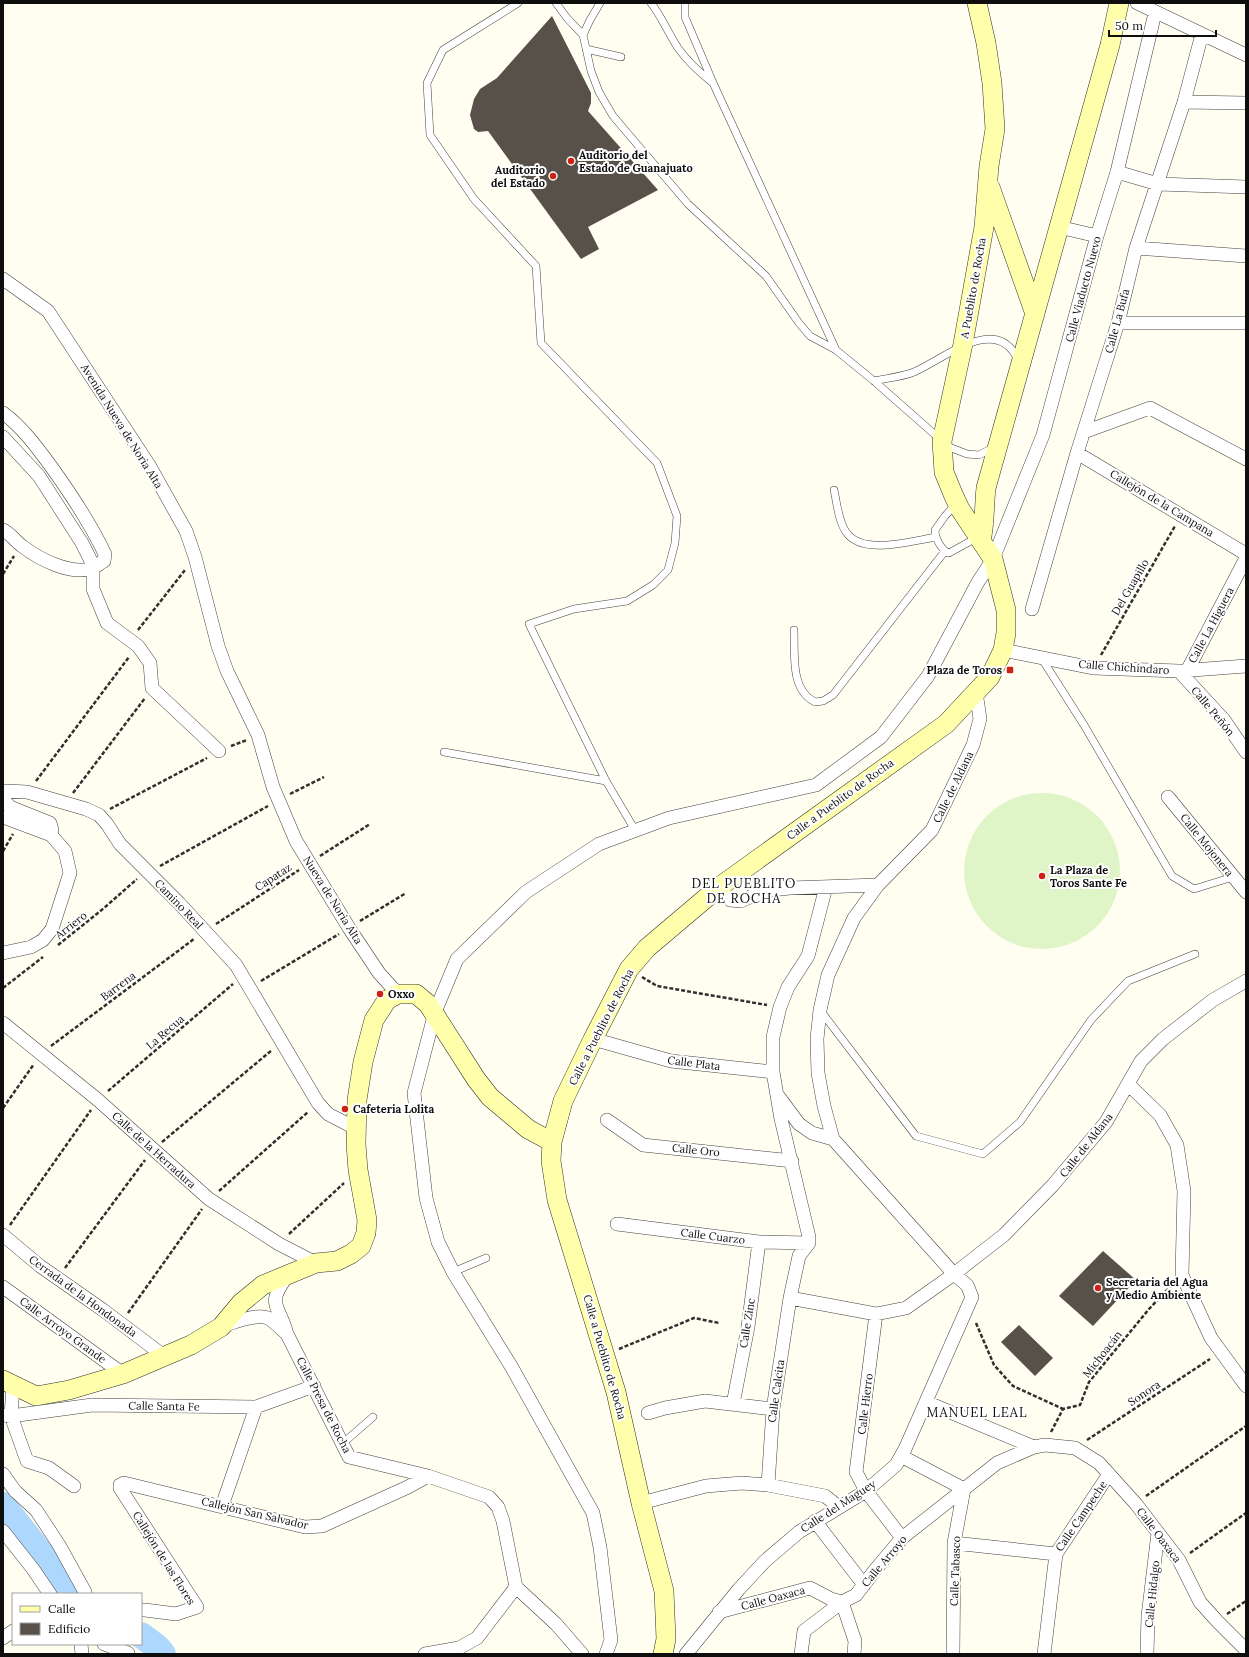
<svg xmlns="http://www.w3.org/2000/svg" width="1249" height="1657" font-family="Lora,serif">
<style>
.pitch{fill:#e0f5c7}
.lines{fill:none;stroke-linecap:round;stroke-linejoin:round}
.river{stroke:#aed7fd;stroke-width:26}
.building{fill:#585149}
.lane-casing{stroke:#414141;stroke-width:8}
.street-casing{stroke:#414141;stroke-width:14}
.secondary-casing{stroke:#303030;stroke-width:20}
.path{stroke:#303030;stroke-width:2.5;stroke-dasharray:4 2;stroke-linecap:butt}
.lane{stroke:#fff;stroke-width:7}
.street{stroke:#fff;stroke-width:13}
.secondary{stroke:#ffffab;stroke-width:19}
.poi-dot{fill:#cf2216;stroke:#fff;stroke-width:1.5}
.labels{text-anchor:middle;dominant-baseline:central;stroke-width:4;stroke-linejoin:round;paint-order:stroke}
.poi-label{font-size:11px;font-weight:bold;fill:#0e0e0e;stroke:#fff;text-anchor:start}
.street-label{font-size:11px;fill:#0e0e0e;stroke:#fff}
.quarter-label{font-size:13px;letter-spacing:1px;fill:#0e0e0e;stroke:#fff}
</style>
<rect width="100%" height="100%" fill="#fffef0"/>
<path class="pitch" d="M964 871a78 78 0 1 1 156 0a78 78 0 1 1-156 0Z"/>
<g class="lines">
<path class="river" d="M3 1505 69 1589 74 1594
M141 1635 157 1647 163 1654"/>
</g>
<path class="building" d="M552 16 591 93V103L588 111 658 190 588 227 599 249 581 259 488 131 478 132 474 129 470 115 474 99 480 89 497 78Z
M1103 1251 1136 1280 1093 1326 1059 1296Z
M1019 1325 1053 1358 1035 1376 1001 1342Z"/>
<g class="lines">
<defs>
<path id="lane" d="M518 3 443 50 427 83 430 135 474 199 536 266 541 343 657 463 677 516 675 543 668 570 653 585 627 601 574 609 529 624 606 781 635 830
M556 3 567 18 583 35 591 71 599 92 613 116 688 204 766 276 799 323 810 336 836 350 874 381 949 447 967 454 979 455 991 449 993 446
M651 3C662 17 668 33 678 48 688 62 700 73 713 83
M685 3V17L714 85 836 350
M583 35 590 20 600 3
M586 49 621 57
M874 381C887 378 902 377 914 372 943 360 997 312 1018 360
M834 490C837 503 838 520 846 532 862 556 911 541 936 537
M956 504 945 516 935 530C935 538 941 550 949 553L978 537
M794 630C795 654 790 690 815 702L823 701 833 695 945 551
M1042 659 1084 725 1172 876 1194 889 1233 877
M444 752 606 781
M820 1010 916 1136 983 1154 1020 1122 1091 1020 1128 981 1195 954
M453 1272 486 1258
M342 1444 373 1417"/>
<path id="street" d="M1137 3 1246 55
M1184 102 1246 103
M1117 172 1158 184 1246 187
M1059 227 1097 236
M1136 248 1246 256
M3 279 48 311 149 465 186 531 195 557 218 646 227 671 258 735 273 787 296 841 349 928 379 973 398 994
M1118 323H1246
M3 413C22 427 36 446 50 465 71 494 90 523 105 554L104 561C100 563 97 566 93 568 71 576 39 559 22 546 15 541 10 533 3 530
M1084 432 1150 408 1246 459
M3 437 39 476 82 543 91 561 93 568V589L107 623 138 646 150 663 152 688 219 751
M1077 453 1246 554
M1032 609 1077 453 1118 323 1136 248 1184 102 1202 34
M1003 650 1093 668 1179 671 1246 666
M1179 671 1224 720 1246 752
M1187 671 1246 558
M1168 797 1246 892
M3 817 51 835 65 851 70 873 52 929 43 940 31 947 3 953
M51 835 52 830 50 823 10 807 4 800 6 791 27 792 86 809 99 815 107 824 120 844 179 903 236 965 318 1103 328 1114 357 1129
M719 887 730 900 741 901 763 891 790 888 878 885 932 830 973 745 980 719 976 692
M3 1023 98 1100 209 1199 279 1244 316 1263
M593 1039 671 1061 773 1072
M1128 1084 1160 1115 1177 1145 1184 1191 1182 1275 1211 1338 1246 1386
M779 1097 799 1124 812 1133 833 1139
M607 1120 643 1145 792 1161
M617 1224 759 1242 809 1243
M3 1235 40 1266 103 1310 164 1356
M288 1275C265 1306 279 1303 287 1334L349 1457 428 1476 489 1497 498 1507 503 1521 516 1587 556 1624 582 1654
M3 1287 123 1374
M790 1298 876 1314 906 1308 954 1274 1004 1235 1053 1185 1106 1122 1141 1061 1163 1039 1213 1000 1246 981
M876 1314 856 1472 866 1491 902 1538
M222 1326C233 1323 257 1313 268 1318 275 1322 281 1329 287 1334
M13 1386 11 1416 27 1461 49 1468 74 1486
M926 1402 1034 1447
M733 1404 748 1327 759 1242
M648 1413 665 1408 705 1401 773 1409
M3 1415 11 1416 92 1405 256 1407 314 1386
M901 1456 964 1489
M3 1474 15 1491 36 1510 59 1545 85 1592
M768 1485 773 1409 790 1298 799 1256 809 1243V1237L781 1119 773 1072V1037L780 1007 788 987 808 956 826 887
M641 1503 706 1486 742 1483 768 1485 825 1496 839 1507
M222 1506 256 1407
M815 1521 864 1585
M3 1531 33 1569 50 1594
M954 1543 1056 1554
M145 1610 176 1614 197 1607 120 1488V1485L124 1483 305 1527 322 1526 408 1487 428 1476
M719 1612 810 1588 831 1599 842 1602 855 1641 854 1654
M3 1638 13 1631
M81 1644 82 1654
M104 1644 128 1653
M425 1654 459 1648 477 1638 516 1587
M606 1654 611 1640 600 1547 593 1513 511 1366 453 1272 438 1242 426 1198 414 1093 435 1012 457 959 526 892 599 844 669 818 816 785 881 737 928 676 978 582 993 559 1043 435 1097 236 1117 172 1155 13
M686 1654 739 1589 765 1561 799 1532 866 1491 896 1465 905 1449 972 1297 967 1285 954 1274 833 1139 824 1106 818 1073 817 1039 820 1010 828 975 854 918 878 885
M801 1654 804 1631 842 1602 856 1595 875 1570 902 1538 997 1463 1034 1447 1045 1445 1075 1448 1099 1463 1136 1504 1179 1560 1200 1602 1217 1621 1246 1650
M953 1654 954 1543 964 1489
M1044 1654 1056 1554 1109 1474
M1147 1654 1148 1616 1158 1533"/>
<path id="secondary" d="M990 187 1035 314
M981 541C985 524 984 506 986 488L1110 45 1119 3
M3 1380 36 1396 69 1390 123 1374 191 1345 221 1327 241 1303 263 1285 316 1263 337 1261 351 1254 361 1246 366 1233 367 1220 358 1170 356 1144 357 1100 363 1062 374 1020 387 1000 398 994H416L428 1004 476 1079 490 1097 528 1129 552 1142
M663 1654 666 1639 664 1591 641 1503 616 1392 557 1200 551 1161 552 1142 563 1101 593 1039 629 969 647 948 719 887 946 724 990 677 1003 650 1006 633V610L993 559 960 509 953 494 944 472 942 441 963 344 984 227 989 166 995 129 992 83 986 43 977 3"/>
</defs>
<use href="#lane" class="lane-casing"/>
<use href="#street" class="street-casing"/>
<use href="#secondary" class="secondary-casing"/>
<path class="path" d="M3 574 14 556
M138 630 185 570
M1101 655 1175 526
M231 746 247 740
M36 781 129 657
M73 793 145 698
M290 794 324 777
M110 809 207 758
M3 851 13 834
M320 856 370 824
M160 866 268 806
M360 921 406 893
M216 924 299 870
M58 945 104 908 137 879
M642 977 657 986 767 1005
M261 981 339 934
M3 988 43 957
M51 1046 194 939
M108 1091 233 984
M3 1108 34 1064
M162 1142 272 1050
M219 1191 308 1112
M10 1225 91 1110
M289 1234 344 1183
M65 1268 145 1160
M128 1313 202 1209
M976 1323 994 1365 1013 1386 1063 1409
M619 1349 694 1318 719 1323
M1051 1432 1063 1409 1080 1405 1089 1382 1149 1309 1172 1285
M1087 1440 1210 1359
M1146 1496 1246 1426
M1190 1553 1246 1513
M1227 1614 1246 1601"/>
<use href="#lane" class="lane"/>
<use href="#street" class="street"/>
<use href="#secondary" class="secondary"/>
</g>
<g class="poi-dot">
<circle cx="571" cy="161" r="4"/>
<circle cx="553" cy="176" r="4"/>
<rect x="1006" y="666" width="8" height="8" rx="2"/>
<circle cx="1042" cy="876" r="4"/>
<circle cx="380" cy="994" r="4"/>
<circle cx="345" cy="1109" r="4"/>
<circle cx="1098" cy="1288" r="4"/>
</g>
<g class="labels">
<g class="poi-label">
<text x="579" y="155">Auditorio del<tspan x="579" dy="13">Estado de Guanajuato</tspan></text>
<text x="545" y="170" text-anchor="end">Auditorio<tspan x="545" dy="13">del Estado</tspan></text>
<text x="1002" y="670" text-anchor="end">Plaza de Toros</text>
<text x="1050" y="870">La Plaza de<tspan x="1050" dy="13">Toros Sante Fe</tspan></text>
<text x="388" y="994">Oxxo</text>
<text x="353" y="1109">Cafeteria Lolita</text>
<text x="1106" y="1282">Secretaria del Agua<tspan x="1106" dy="13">y Medio Ambiente</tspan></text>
</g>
<g class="street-label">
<text transform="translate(973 288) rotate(-80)">A Pueblito de Rocha</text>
<text transform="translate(1083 289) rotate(-75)">Calle Viaducto Nuevo</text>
<text transform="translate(1117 321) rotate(-75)">Calle La Bufa</text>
<text transform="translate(122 426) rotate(58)">Avenida Nueva de Noria Alta</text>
<text transform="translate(1162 503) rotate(31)">Callejón de la Campana</text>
<text transform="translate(1130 587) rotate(-60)">Del Guapillo</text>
<text transform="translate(1211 625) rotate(-62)">Calle La Higuera</text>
<text transform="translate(1124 667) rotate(4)">Calle Chichíndaro</text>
<text transform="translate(1213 711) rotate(50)">Calle Peñón</text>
<text transform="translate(953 787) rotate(-64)">Calle de Aldana</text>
<text transform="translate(840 799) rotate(-36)">Calle a Pueblito de Rocha</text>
<text transform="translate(1207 845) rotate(51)">Calle Mojonera</text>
<text transform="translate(273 877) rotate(-33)">Capataz</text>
<text transform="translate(333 900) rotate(58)">Nueva de Noria Alta</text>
<text transform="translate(179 904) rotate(46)">Camino Real</text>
<text transform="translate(71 925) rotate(-38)">Arriero</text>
<text transform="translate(118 986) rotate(-37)">Barrena</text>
<text transform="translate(601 1027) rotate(-63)">Calle a Pueblito de Rocha</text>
<text transform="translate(165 1032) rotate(-41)">La Recua</text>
<text transform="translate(694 1063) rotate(7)">Calle Plata</text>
<text transform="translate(1086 1145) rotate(-52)">Calle de Aldana</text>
<text transform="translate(154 1150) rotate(42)">Calle de la Herradura</text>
<text transform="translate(696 1150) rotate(6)">Calle Oro</text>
<text transform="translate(713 1236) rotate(7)">Calle Cuarzo</text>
<text transform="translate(83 1296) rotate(36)">Cerrada de la Hondonada</text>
<text transform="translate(747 1323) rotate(-81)">Calle Zinc</text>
<text transform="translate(63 1330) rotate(36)">Calle Arroyo Grande</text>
<text transform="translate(1102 1354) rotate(-52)">Michoacán</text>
<text transform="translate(605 1357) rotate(74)">Calle a Pueblito de Rocha</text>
<text transform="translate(776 1391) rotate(-82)">Calle Calcita</text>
<text transform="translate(1144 1393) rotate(-34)">Sonora</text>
<text transform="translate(865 1404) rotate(-83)">Calle Hierro</text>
<text transform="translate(324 1405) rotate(63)">Calle Presa de Rocha</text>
<text transform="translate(164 1406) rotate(1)">Calle Santa Fe</text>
<text transform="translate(838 1506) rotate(-33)">Calle del Maguey</text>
<text transform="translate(255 1513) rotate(13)">Callejón San Salvador</text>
<text transform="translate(1081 1516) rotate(-56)">Calle Campeche</text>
<text transform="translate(1159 1535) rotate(53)">Calle Oaxaca</text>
<text transform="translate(164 1558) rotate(58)">Callejón de las Flores</text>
<text transform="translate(884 1561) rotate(-50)">Calle Arroyo</text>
<text transform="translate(955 1571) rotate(-88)">Calle Tabasco</text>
<text transform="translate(1152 1594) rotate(-84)">Calle Hidalgo</text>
<text transform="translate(773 1598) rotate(-15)">Calle Oaxaca</text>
</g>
<g class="quarter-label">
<text x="744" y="883">DEL PUEBLITO<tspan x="744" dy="15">DE ROCHA</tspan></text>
<text x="977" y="1412">MANUEL LEAL</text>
</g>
</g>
<rect width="1249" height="1657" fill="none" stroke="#0e0e0e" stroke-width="8"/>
<rect x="12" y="1593" width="130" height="52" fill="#ffffff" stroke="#9f9f9f"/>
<rect x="20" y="1606" width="20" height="6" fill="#ffffab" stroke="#9f9f9f"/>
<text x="48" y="1613" font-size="12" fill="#0e0e0e">Calle</text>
<rect x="20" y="1623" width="20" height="12" fill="#585149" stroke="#9f9f9f"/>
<text x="48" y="1633" font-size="12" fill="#0e0e0e">Edificio</text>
<path d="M1109 30v6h107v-6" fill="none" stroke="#0e0e0e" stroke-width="2"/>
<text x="1115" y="30" font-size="12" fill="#0e0e0e" stroke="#ffffff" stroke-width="3" paint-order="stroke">50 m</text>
</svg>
